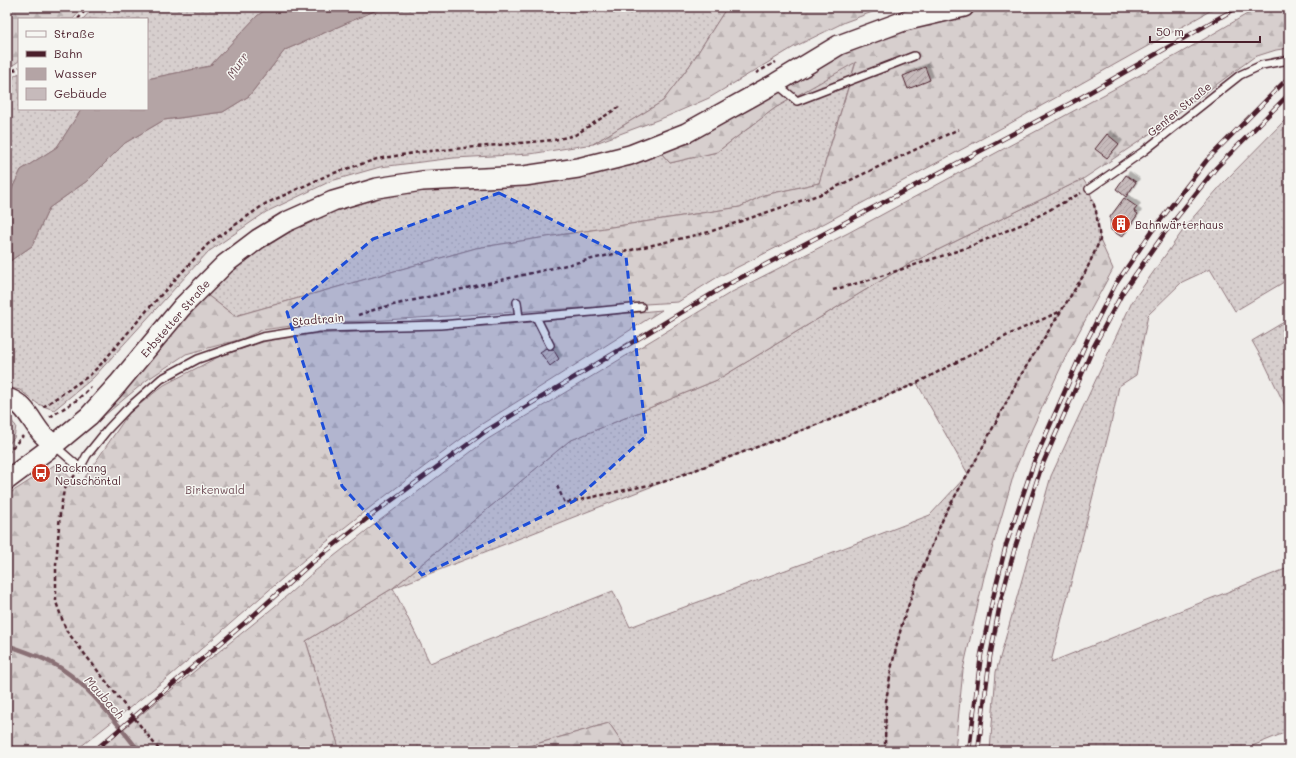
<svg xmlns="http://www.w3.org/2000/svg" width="1296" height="758" font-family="Mali,sans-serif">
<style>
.grass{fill:url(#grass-dots);stroke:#90777c;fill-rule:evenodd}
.forest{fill:url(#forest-firs);stroke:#90777c}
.water{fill:#b4a4a5;stroke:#8a6f74}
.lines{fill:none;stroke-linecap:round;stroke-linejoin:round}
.stream{stroke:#8a6f74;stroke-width:4.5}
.building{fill:url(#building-hatch);stroke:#4a1f2b;filter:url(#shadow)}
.lane-casing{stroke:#4a1f2b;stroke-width:10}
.secondary-casing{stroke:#4a1f2b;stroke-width:22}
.path{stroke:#4a1f2b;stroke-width:2.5;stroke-dasharray:4 3;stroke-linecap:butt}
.lane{stroke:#f6f6f2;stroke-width:7}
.secondary{stroke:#f6f6f2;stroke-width:19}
.rail-casing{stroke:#4a1f2b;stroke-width:4.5}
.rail{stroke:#f6f6f2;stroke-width:3;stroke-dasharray:9;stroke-linecap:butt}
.marked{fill:#1d4ed8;fill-opacity:0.2;stroke:#1d4ed8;stroke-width:3;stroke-dasharray:8 5;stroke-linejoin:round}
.labels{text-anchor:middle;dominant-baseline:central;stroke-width:3;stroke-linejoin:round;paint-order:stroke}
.street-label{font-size:11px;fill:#4a1f2b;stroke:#f6f6f2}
.poi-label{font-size:11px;fill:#4a1f2b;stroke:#f6f6f2;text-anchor:start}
.park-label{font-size:11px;fill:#6d4b54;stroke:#f6f6f2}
.water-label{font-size:12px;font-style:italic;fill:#6f4e56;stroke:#f6f6f2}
</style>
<defs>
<pattern id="grass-dots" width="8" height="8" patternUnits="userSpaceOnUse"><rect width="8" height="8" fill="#d7cfce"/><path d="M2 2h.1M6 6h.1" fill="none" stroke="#bab1b1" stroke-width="1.8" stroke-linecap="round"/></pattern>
<pattern id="forest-firs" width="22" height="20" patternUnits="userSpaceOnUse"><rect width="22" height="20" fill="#d7cfce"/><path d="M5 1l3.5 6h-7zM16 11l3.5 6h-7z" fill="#bab1b1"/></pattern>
<pattern id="building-hatch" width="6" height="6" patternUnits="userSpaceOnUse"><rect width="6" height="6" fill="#c6babb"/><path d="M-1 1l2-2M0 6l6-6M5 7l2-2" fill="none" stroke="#ac9fa1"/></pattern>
<filter id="shadow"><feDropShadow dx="3.5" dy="-3.5" stdDeviation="0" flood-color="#0004"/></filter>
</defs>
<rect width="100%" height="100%" fill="#efedea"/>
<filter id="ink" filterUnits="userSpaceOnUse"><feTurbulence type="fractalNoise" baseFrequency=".025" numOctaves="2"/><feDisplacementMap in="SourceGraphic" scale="8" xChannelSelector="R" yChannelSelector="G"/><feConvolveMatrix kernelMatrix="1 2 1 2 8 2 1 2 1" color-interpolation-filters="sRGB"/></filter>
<g filter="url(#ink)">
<path class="grass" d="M94 7H269L257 16 210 66 147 79V19H83Z
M389 7H727L690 65 663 101 593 144 530 154 454 158 380 167 331 181 266 212 208 252 93 378 54 410 38 404 20 390 7 387V263L32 246 49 208 87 181 125 143 164 120 223 112 249 96 285 50 381 8Z
M856 61 819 183 764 195 740 207 476 248 235 316 207 295 226 275 259 248 289 229 334 207 378 194 626 164 662 154 670 163 717 152 775 108Z
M19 73V109H83L81 110 57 147 21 170 7 199V81Z
M1289 116V279L1235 311 1210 269 1182 282 1148 315 1136 375 1119 386 1111 424 1051 662 1288 568 1289 569V731L1240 751H990L996 672 1051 476 1132 302 1189 222 1224 182Z
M1083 179 1089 189 1096 211 1100 240 1085 273 1019 378 977 458 945 514 916 581 902 624 885 744 886 751H628L609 723 512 751H309L308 750 339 748 306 641 393 588 569 441 717 380 905 266ZM917 383 968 474 930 515 802 564 630 627 613 591 430 663 393 588 663 482 832 419Z
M1289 319V414L1265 364 1252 341Z"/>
<path class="forest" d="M7 7H84L73 19H19V61L7 69Z
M727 7H886L845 22 794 47 709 98 668 116 593 144 663 101 690 65Z
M993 7H1217L1009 124 825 223 716 278 678 302 368 321 320 322 262 330 242 339 186 354 147 380 81 435 207 295 235 316 476 248 740 207 764 195 819 183 856 62 775 108 717 152 670 163 662 154 755 103 842 52 907 27 956 14Z
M1259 7H1289V48L1276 50 1254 57 1137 143 1083 179 905 266 717 380 569 441 393 588 306 641 339 748 308 750 309 751H96L274 607 315 571 375 524 488 439 730 293 848 233 1177 55Z
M1100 240 1113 269 1068 352 1032 429 1015 470 984 577 963 670 955 751H886L885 744 886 701 892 665 902 624 917 581 945 514 977 458 1019 378 1085 273Z
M662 310 477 427 364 512 305 559 171 675 75 751H7V495L56 464 79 486 129 413 164 385 220 356 266 341 312 334 474 327Z
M7 416 16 426 14 438 7 446Z
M609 723 628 751H512Z"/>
<path class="water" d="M269 7H389L381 8 285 50 249 96 223 112 164 120 125 143 87 181 49 208 32 246 7 263V199L21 170 57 147 81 110 83 109H147V79L210 66 257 16Z"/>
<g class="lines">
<path class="stream" d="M7 645C21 650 37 655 50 662 85 679 115 721 139 751"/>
</g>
<path class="building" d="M925 67 930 80 908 89 903 76Z
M1107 134 1119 144 1107 158 1095 149Z
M1126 175 1136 182 1126 197 1116 189Z
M1124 198 1137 207 1134 211 1138 214 1122 237 1111 230 1110 217Z
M546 348 549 350 553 349 559 359 550 366 540 352Z"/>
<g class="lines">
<defs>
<path id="lane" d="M777 84 797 101 914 56
M1089 189 1144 151 1240 75 1262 65 1289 60
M517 302 519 318
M536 317 550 345
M55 446 80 468 87 455 108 429 126 410 161 379 198 359 262 337 319 328 440 325 592 312 641 307"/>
<path id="secondary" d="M7 398C25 403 31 421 42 434 46 438 50 441 54 445
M7 480 54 445 89 416 118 384 182 307 225 264 258 239 286 222 333 201 377 188 422 181 524 176 578 168 630 155 686 133 776 83 839 45 904 21 964 7"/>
</defs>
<use href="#lane" class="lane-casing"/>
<use href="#secondary" class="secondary-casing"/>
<path class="path" d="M78 19 88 7
M756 73 776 62
M7 75 19 67
M833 290 869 280 966 248 1027 222 1081 193
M358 315 380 308 709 232 821 194 959 129
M43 407 90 375 102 363 149 308 208 244 265 204 328 175 377 159 420 152 554 140 575 135 619 107
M50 417 77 400 91 387
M7 453 23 436
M75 475 64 490 60 513 56 565V602L66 630 160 751
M557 486 565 503 663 482 832 419 917 383 1010 334 1061 311
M886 751 885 744 886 701 892 665 902 624 917 581 945 514 977 458 1019 378 1085 273 1100 240 1096 211 1092 199"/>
<use href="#lane" class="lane"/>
<use href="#secondary" class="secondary"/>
<defs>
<path id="rail" d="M94 751 255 614 309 565 369 517 486 431 725 286 1071 103 1238 7
M969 751 981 655 992 602 1006 545 1034 462 1088 338 1115 285 1152 231 1207 160 1289 77
M978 751 990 657 1000 604 1014 551 1041 468 1094 346 1123 292 1166 231 1216 168 1289 94"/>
</defs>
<use href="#rail" class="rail-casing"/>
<use href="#rail" class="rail"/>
</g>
</g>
<path class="marked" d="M499 193 626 257 646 436 574 501 422 575 342 486 287 312 373 239Z"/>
<defs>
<symbol id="building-disc" viewBox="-11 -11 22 22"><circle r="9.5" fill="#c8321e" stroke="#f6f6f2"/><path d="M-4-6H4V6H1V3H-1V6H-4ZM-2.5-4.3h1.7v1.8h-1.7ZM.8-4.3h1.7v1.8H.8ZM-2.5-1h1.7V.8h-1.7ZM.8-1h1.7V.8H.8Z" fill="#fff"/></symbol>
<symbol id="bus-disc" viewBox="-11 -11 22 22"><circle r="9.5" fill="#c8321e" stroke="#f6f6f2"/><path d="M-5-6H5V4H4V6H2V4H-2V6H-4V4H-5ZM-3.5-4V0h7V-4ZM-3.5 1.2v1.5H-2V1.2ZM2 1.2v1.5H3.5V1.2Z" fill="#fff"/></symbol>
</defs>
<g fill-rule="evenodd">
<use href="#building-disc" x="1110" y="213" width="22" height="22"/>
<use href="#bus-disc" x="30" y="462" width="22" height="22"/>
</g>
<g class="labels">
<g class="street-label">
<text transform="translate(1179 109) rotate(-39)">Genfer Straße</text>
<text transform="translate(175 318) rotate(-49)">Erbstetter Straße</text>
<text transform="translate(318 319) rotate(-5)">Stadtrain</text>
</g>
<g class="poi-label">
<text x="1135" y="224">Bahnwärterhaus</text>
<text x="55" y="467">Backnang<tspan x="55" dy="13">Neuschöntal</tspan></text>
</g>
<g class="park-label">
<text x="215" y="489">Birkenwald</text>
</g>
<g class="water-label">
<text transform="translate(237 65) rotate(-56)">Murr</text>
<text transform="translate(105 697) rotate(48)">Maubach</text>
</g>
</g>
<rect width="1296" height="758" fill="none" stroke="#f6f6f2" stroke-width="24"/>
<rect x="12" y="12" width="1272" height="734" fill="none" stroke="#4a1f2b" stroke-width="1.5" filter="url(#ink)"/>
<rect x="18" y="18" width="130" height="92" fill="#f6f6f2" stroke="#b1a0a2"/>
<rect x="26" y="31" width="20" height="6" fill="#f6f6f2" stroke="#b1a0a2"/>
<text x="54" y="38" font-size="12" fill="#4a1f2b">Straße</text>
<rect x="26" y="51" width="20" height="6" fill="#4a1f2b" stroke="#b1a0a2"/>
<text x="54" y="58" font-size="12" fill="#4a1f2b">Bahn</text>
<rect x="26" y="68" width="20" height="12" fill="#b4a4a5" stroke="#b1a0a2"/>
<text x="54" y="78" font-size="12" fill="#4a1f2b">Wasser</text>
<rect x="26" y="88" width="20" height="12" fill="#c6babb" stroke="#b1a0a2"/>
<text x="54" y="98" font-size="12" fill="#4a1f2b">Gebäude</text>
<path d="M1150 36v6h110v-6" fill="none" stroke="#4a1f2b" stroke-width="2"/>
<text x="1156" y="36" font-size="12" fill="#4a1f2b" stroke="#f6f6f2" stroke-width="3" paint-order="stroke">50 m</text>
</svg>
